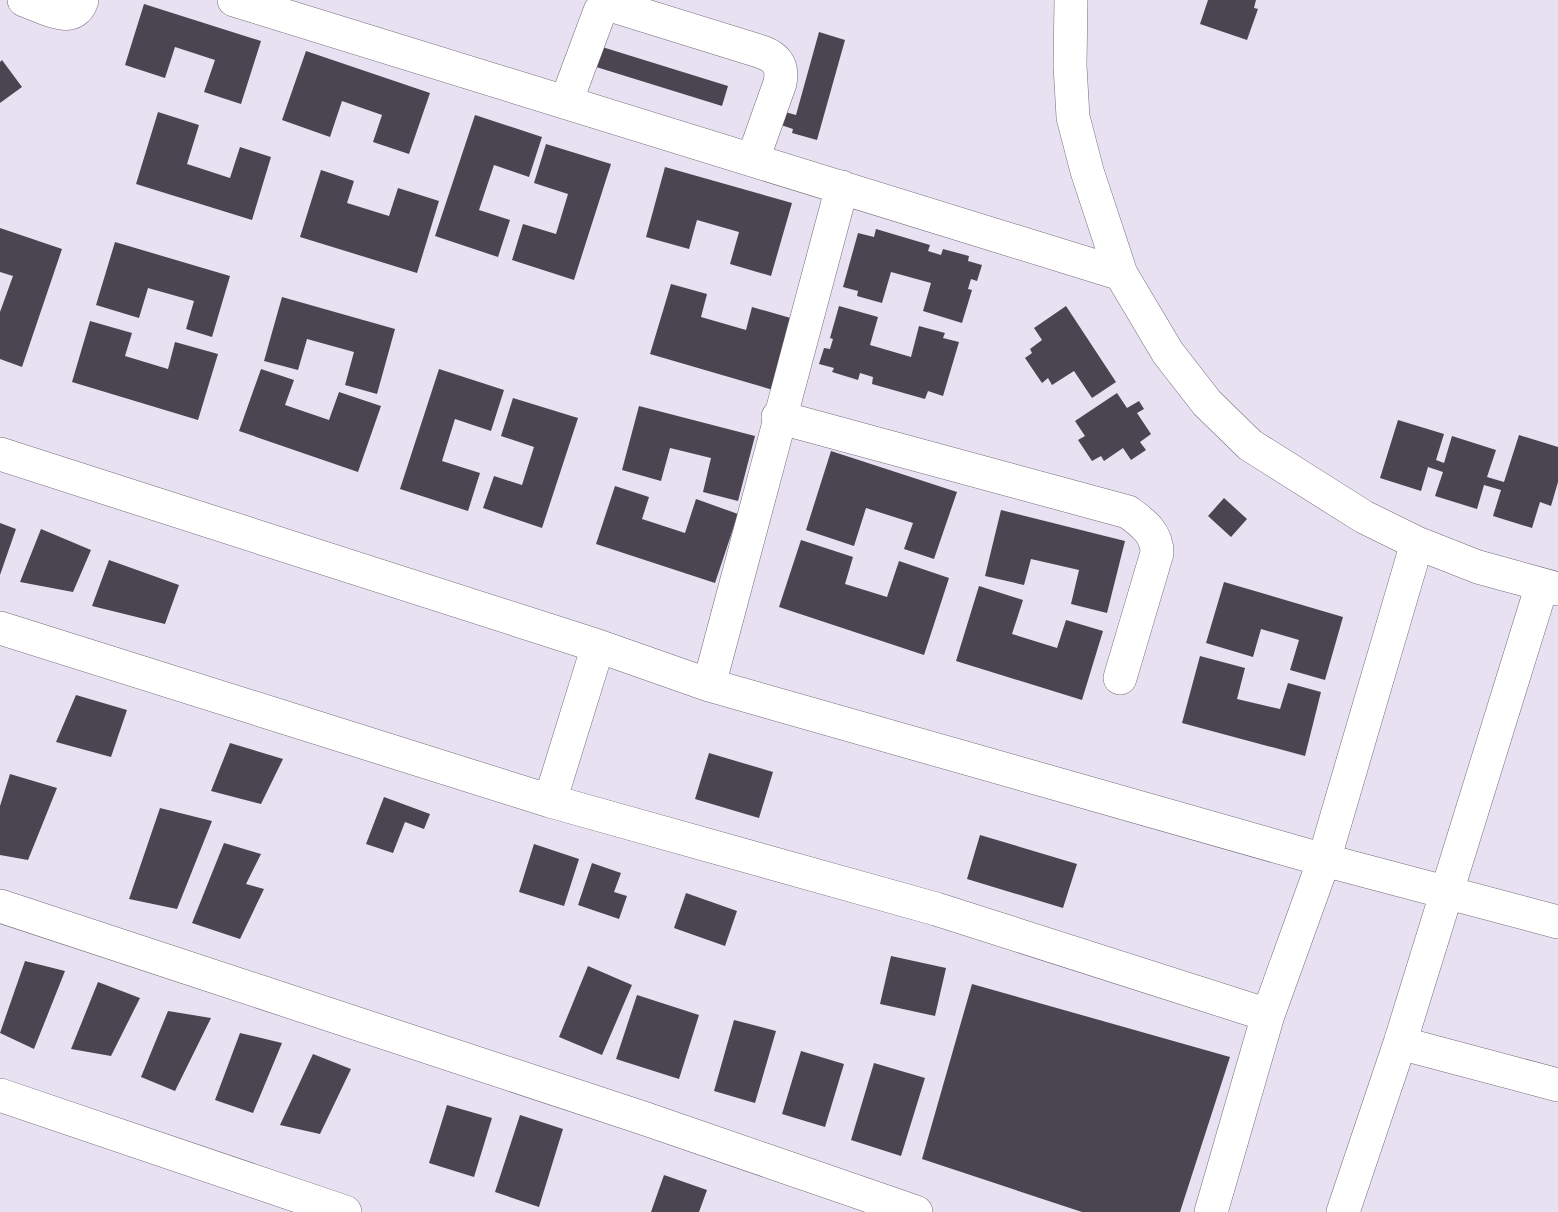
<svg xmlns="http://www.w3.org/2000/svg" width="1558" height="1212" font-family="'Golos Text',sans-serif">
<style>
.building{fill:#4b4551}
.lines{fill:none;stroke-linecap:round;stroke-linejoin:round}
.minor-casing{stroke:#726c7a;stroke-width:34}
.minor{stroke:#fff;stroke-width:33}
</style>
<rect width="100%" height="100%" fill="#e8e1f1"/>
<path class="building" d="M1208 0H1256L1254 8 1258 9 1247 40 1200 24Z
M144 4 261 41 241 104 204 92 215 60 175 47 165 78 125 65Z
M819 32 845 40 817 140 792 133 793 129 781 125 785 112 796 115Z
M599 46 728 86 722 106 593 66Z
M306 51 430 93 409 154 373 142 382 115 342 101 330 137 282 120Z
M2 60 22 87 0 103V62Z
M158 112 199 125 187 164 230 178 240 147 271 157 252 220 136 184Z
M475 115 542 137 529 177 494 165 479 210 510 220 498 257 435 236Z
M546 144 611 164 574 280 512 260 523 224 556 234 568 194 534 183Z
M665 167 792 203 771 276 730 264 739 232 697 220 689 249 646 237Z
M321 170 354 181 347 203 389 216 398 188 439 201 417 273 300 237Z
M0 228 62 249 22 367 0 359V312L13 276 0 272Z
M876 229 930 245 928 251 941 255 943 249 969 256 968 261 982 265 977 281 971 279 968 289 972 290 962 323 923 311 931 283 891 272 882 303 857 296 858 291 843 287 858 233 874 237Z
M115 242 230 276 212 337 186 329 194 301 148 288 139 318 96 305Z
M671 284 707 294 701 317 746 330 752 307 794 319 773 390 650 354Z
M282 297 395 329 377 394 345 385 354 352 307 339 298 370 264 361Z
M839 306 878 317 870 345 911 357 919 326 945 333 943 338 959 342 943 396 928 391 925 399 872 384 873 377 860 373 858 380 832 372 834 368 819 364 824 348 830 349 833 339 830 338Z
M1066 306 1116 382 1092 398 1074 371 1052 385 1048 378 1042 383 1025 358 1032 353 1030 349 1042 340 1034 328Z
M90 321 132 333 125 356 168 369 175 342 218 354 198 420 72 382Z
M261 369 294 380 285 405 329 420 339 392 381 406 358 472 239 431Z
M439 369 504 390 491 431 455 419 442 461 480 473 468 511 400 489Z
M1117 393 1127 408 1139 401 1144 409 1137 413 1151 434 1140 442 1146 450 1131 460 1123 448 1104 461 1101 456 1092 461 1078 440 1085 436 1075 421Z
M513 398 578 418 542 528 483 508 494 476 522 485 534 447 501 436Z
M639 406 755 436 738 501 703 492 711 458 670 448 661 481 622 470Z
M1398 420 1444 434 1436 460 1444 463 1452 436 1496 450 1487 477 1504 482 1519 435 1558 447V482L1551 506 1540 502 1532 528 1493 516 1501 490 1484 485 1477 509 1435 496 1443 472 1428 467 1421 491 1380 478Z
M831 451 957 492 934 559 904 549 913 523 866 508 854 546 806 530Z
M615 486 649 497 642 519 685 533 696 499 738 514 715 583 596 544Z
M1224 498 1247 519 1231 537 1208 516Z
M1001 510 1125 541 1107 613 1071 604 1079 570 1031 559 1024 585 985 576Z
M0 523 16 529 0 575Z
M41 529 91 550 73 592 20 582Z
M801 540 853 557 845 584 887 597 899 561 949 578 924 655 779 607Z
M109 560 179 585 165 624 92 606Z
M1224 582 1343 617 1325 680 1290 670 1299 640 1261 629 1253 657 1206 643Z
M979 586 1023 600 1012 634 1057 648 1066 620 1103 631 1082 700 956 661Z
M1200 656 1245 668 1237 699 1280 709 1288 683 1321 692 1305 756 1182 723Z
M76 695 127 710 111 757 56 742Z
M230 743 283 759 261 804 211 791Z
M709 753 773 772 759 818 695 799Z
M10 774 57 788 28 860 0 855V806Z
M384 797 430 814 424 829 405 822 393 853 366 844Z
M160 808 212 821 177 909 129 899Z
M980 835 1077 864 1063 908 967 879Z
M224 843 261 854 246 884 264 889 240 939 192 923Z
M534 844 579 859 564 906 519 892Z
M592 863 621 873 614 892 627 896 619 919 578 905Z
M686 893 737 911 725 946 674 928Z
M891 956 946 968 935 1016 880 1004Z
M25 961 65 971 34 1049 0 1033Z
M588 966 632 985 602 1055 559 1037Z
M98 982 140 998 111 1056 71 1049Z
M972 984 1230 1057 1180 1212H1082L922 1159Z
M637 995 699 1015 679 1079 616 1059Z
M168 1011 211 1018 175 1091 141 1077Z
M734 1020 776 1031 755 1103 714 1091Z
M240 1033 282 1043 253 1113 215 1100Z
M801 1051 844 1064 825 1127 782 1114Z
M313 1054 351 1069 320 1134 280 1125Z
M874 1063 925 1078 901 1156 851 1140Z
M447 1105 492 1118 474 1177 429 1163Z
M520 1115 563 1129 539 1207 495 1192Z
M664 1175 707 1190 699 1212H651Z"/>
<g class="lines">
<defs>
<path id="minor" d="M24 0C42 6 74 27 82 0
M234 0 1121 274
M1071 0 1070 66 1073 117 1087 171 1121 274 1168 353 1207 403 1250 445 1364 517 1417 543 1478 567 1558 589
M566 102 600 11 611 5 617 7 762 52C778 58 783 67 780 83L753 159
M778 417 1128 512C1143 523 1157 533 1157 553L1120 678
M0 454 598 646 709 685 1324 860 1558 922
M0 628 550 801 936 909 1268 1015
M709 685 842 187
M550 801 598 646
M0 906 643 1118 916 1212
M1400 1043 1558 1085
M0 1095 345 1212
M1211 1212 1268 1015 1324 860 1417 543
M1343 1212 1400 1043 1542 585"/>
</defs>
<use href="#minor" class="minor-casing"/>
<use href="#minor" class="minor"/>
</g>
</svg>
